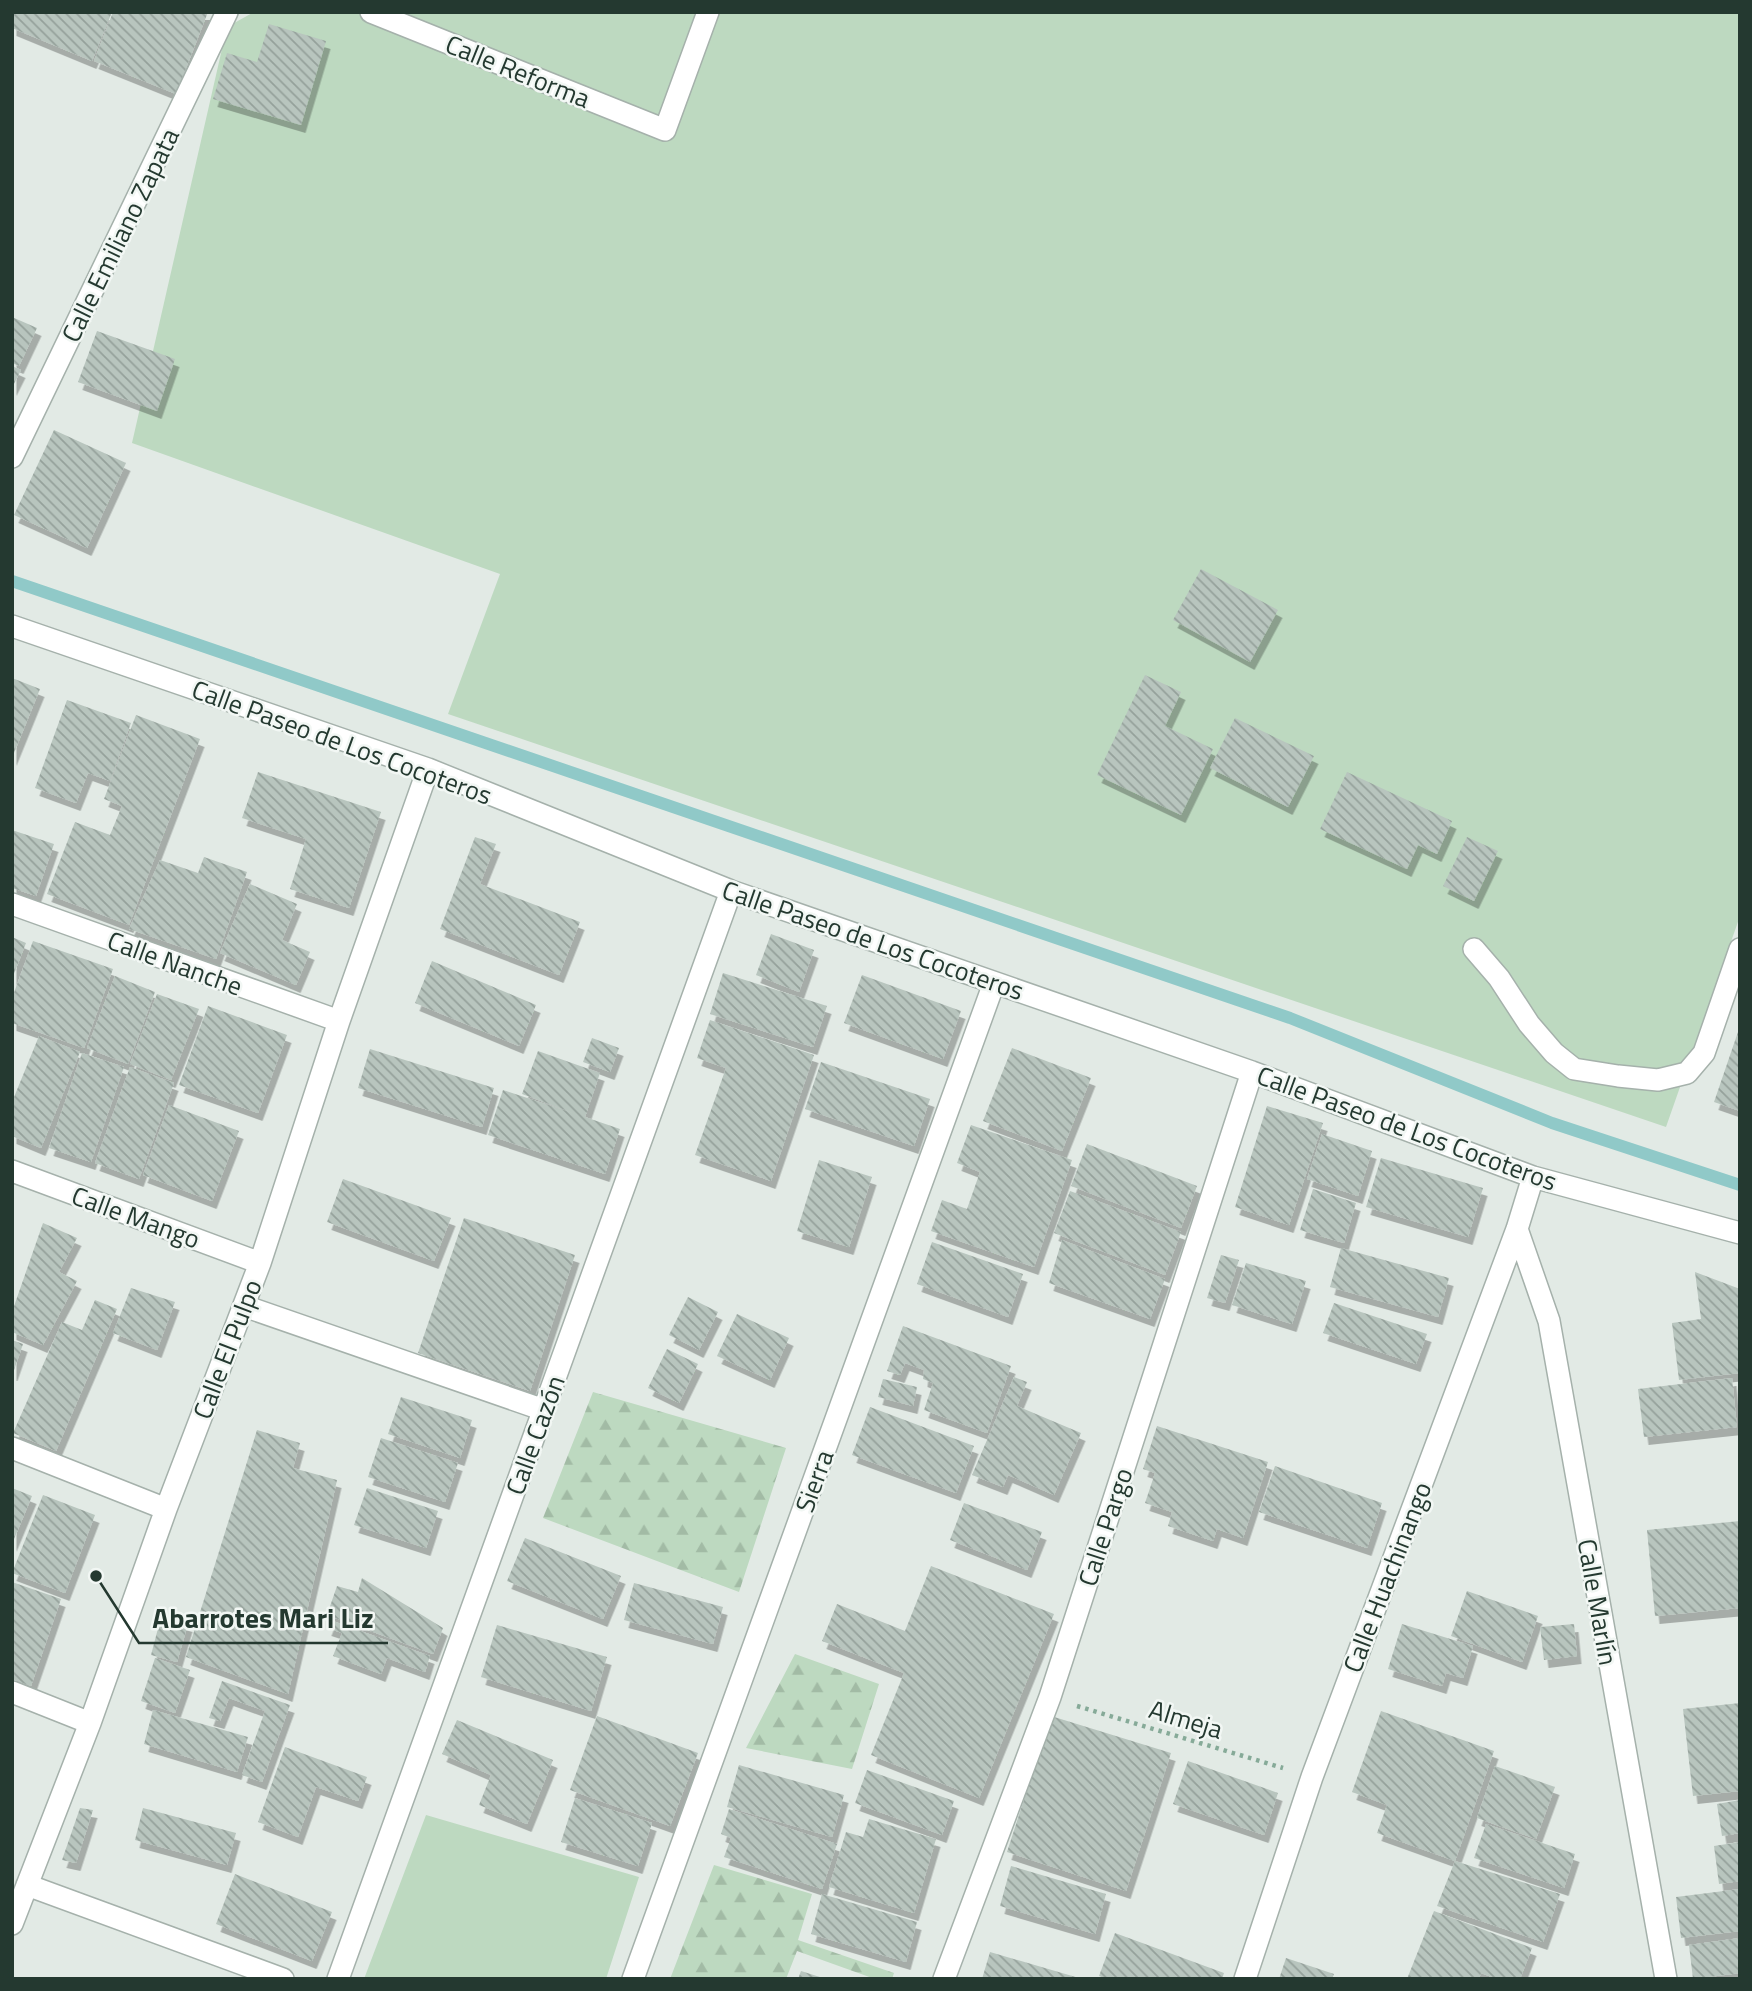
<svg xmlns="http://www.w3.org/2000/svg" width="1752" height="1991" font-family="'Titillium Web',sans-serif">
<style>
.grass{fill:#bdd9c0}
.forest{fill:url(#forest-firs)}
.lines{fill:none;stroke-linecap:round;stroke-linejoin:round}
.stream{stroke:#90c9c8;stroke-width:12}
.building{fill:url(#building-back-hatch);filter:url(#shadow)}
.minor-casing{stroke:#a5b1ab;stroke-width:24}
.path{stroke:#86aa98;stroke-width:4.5;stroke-dasharray:3.5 5;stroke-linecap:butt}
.minor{stroke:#fff;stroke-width:21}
.labels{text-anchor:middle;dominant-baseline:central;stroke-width:5;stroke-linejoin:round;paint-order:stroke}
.street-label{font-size:26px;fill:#243930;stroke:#f2f7f4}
.leader{fill:none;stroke:#243930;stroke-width:2.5}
.callout-dot{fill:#243930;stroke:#f2f7f4;stroke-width:2.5}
.callout-label{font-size:28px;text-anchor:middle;font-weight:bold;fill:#243930;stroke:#f2f7f4;stroke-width:5;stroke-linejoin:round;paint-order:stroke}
</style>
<defs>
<pattern id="forest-firs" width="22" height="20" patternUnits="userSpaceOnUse" patternTransform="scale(1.75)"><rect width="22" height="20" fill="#bdd9c0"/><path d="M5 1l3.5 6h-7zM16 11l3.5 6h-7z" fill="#a2bba5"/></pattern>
<pattern id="building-back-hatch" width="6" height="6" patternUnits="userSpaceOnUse" patternTransform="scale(1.75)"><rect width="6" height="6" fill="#b8c5be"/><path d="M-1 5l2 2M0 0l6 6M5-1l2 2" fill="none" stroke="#95a19b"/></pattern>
<filter id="shadow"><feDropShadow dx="4.5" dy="8" stdDeviation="0" flood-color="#0004"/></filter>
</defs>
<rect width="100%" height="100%" fill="#e2eae5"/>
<path class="grass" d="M254 12H1740V916L1666 1127 448 714 500 574 132 443 227 27Z
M426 1815 639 1877 606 1979H364Z"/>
<path class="forest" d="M593 1392 786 1448 739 1592 543 1518Z
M795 1654 879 1684 852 1769 746 1748Z
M714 1865 812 1894 798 1940 894 1973 892 1979H875L797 1951 786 1979H670Z"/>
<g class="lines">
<path class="stream" d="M12 581 1290 1018 1552 1123 1740 1185"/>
</g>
<path class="building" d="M12 12H112L92 61 12 28Z
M113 12H208L176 94 94 61Z
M269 24 326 41 301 125 213 99 227 53 257 62Z
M12 317 37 328 19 366 12 363Z
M97 331 175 359 157 411 78 382Z
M12 366 21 370 12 388Z
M54 430 126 463 87 548 14 515Z
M1201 569 1278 610 1250 662 1173 620Z
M1145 675 1181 692 1165 726 1213 749 1181 815 1097 775Z
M12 678 40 689 12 758Z
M67 700 131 723 110 781 88 773 76 803 35 788Z
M136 715 200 739 129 925 47 894 75 822 110 835 122 806 104 799Z
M1235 718 1314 756 1288 807 1210 768Z
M258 772 381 812 349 908 290 889 306 839 242 818Z
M1347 772 1452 821 1437 854 1418 845 1407 869 1320 829Z
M12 830 54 844 36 896 12 888Z
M475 837 496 844 480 884 580 922 559 975 440 929Z
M1467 837 1498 851 1474 901 1443 886Z
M204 857 247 872 216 959 129 929 160 860 198 873Z
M250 884 297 904 282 940 310 952 296 985 220 953Z
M771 934 814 950 799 992 756 975Z
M12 937 26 943 12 979Z
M33 941 113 969 84 1048 12 1023V998Z
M432 961 536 1005 519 1046 415 1003Z
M723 973 827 1006 813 1047 710 1014Z
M862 975 961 1011 943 1059 844 1023Z
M115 976 155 992 128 1064 87 1048Z
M157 994 199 1009 171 1080 130 1064Z
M208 1006 287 1035 258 1113 179 1085Z
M710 1020 814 1055 771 1181 695 1155 726 1068 697 1058Z
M1740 1026V1111L1714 1102Z
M39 1036 80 1052 41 1148 12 1136V1102Z
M592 1038 619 1048 610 1072 583 1062Z
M1012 1048 1091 1078 1062 1151 983 1121Z
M370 1049 494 1088 482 1127 358 1088Z
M538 1051 600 1073 585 1117 620 1129 605 1174 488 1135 503 1090 576 1114 522 1094Z
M82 1053 124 1067 91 1162 49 1148Z
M821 1062 930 1099 914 1146 805 1109Z
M130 1067 174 1083 139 1179 95 1163Z
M169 1105 239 1131 212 1201 143 1175Z
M1267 1106 1323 1123 1289 1225 1235 1207Z
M971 1125 1072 1160 1034 1267 931 1231 942 1200 967 1209 980 1172 957 1163Z
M1322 1134 1372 1151 1358 1196 1307 1179Z
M1087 1144 1197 1186 1181 1228 1071 1186Z
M1381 1158 1483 1188 1468 1237 1366 1207Z
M819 1160 872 1177 849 1247 797 1231Z
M343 1179 451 1218 434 1261 327 1222Z
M1313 1189 1356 1203 1344 1243 1300 1230Z
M1070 1191 1181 1232 1165 1275 1054 1233Z
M464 1218 575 1255 530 1391 418 1353Z
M43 1223 77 1238 59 1272 77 1281 43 1345 12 1332V1312Z
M1062 1240 1165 1279 1150 1319 1049 1283Z
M932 1242 1023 1274 1008 1317 917 1284Z
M1341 1248 1449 1278 1438 1317 1330 1287Z
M1221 1255 1239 1260 1225 1303 1207 1298Z
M1246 1263 1306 1281 1292 1324 1232 1305Z
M1695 1272 1740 1289V1373L1679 1380 1672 1323 1701 1319Z
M131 1288 175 1302 157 1350 113 1333Z
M688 1297 718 1312 699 1350 669 1335Z
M95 1300 117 1309 56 1451 13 1433 62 1322 82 1330Z
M1334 1303 1427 1334 1416 1364 1323 1333Z
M737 1314 789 1338 770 1380 717 1356Z
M903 1326 1011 1366 987 1433 924 1410 933 1383 923 1379 924 1370 905 1363 900 1375 887 1371Z
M12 1340 23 1344 13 1373H12Z
M667 1349 698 1364 679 1403 648 1388Z
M1014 1377 1027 1382 1017 1406 1081 1433 1054 1495 1008 1475 1003 1487 972 1475Z
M1732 1378 1737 1427 1644 1437 1638 1389Z
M883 1379 917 1387 913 1406 878 1397Z
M401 1397 472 1420 460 1458 388 1434Z
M870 1407 974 1446 956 1493 852 1455Z
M1157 1426 1268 1462 1243 1538 1217 1529 1213 1541 1168 1526 1172 1512 1145 1503 1155 1473 1143 1469Z
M257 1430 300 1443 293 1468 337 1480 288 1694 186 1657Z
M381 1438 458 1463 445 1502 368 1477Z
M1275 1466 1382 1503 1367 1548 1259 1512Z
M12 1488 32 1496 12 1544Z
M367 1488 438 1511 426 1548 354 1525Z
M43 1495 95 1515 65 1593 12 1573Z
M964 1503 1042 1532 1027 1570 950 1540Z
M1740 1521V1608L1655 1616 1647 1530Z
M525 1538 621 1576 603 1619 507 1581Z
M931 1566 1054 1614 979 1798 871 1755 904 1673 822 1641 837 1604 905 1631Z
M362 1578 443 1628 433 1654 327 1615 337 1586 358 1592Z
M12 1582 61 1599 31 1686 12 1679Z
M634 1583 723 1607 713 1644 624 1620Z
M1467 1591 1538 1616 1522 1662 1451 1636Z
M161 1617 188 1624 177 1662 151 1655Z
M330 1620 430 1656 425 1672 387 1658 381 1674 333 1656 342 1633 327 1628Z
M1402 1624 1473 1646 1463 1678 1446 1673 1442 1686 1388 1669Z
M1574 1624 1577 1656 1544 1660 1540 1627Z
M497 1625 607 1657 591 1711 481 1677Z
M155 1658 190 1670 175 1713 141 1701Z
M222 1681 290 1705 262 1782 242 1775 265 1711 229 1698 220 1721 209 1718Z
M1740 1703V1791L1693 1796 1683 1709Z
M153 1710 248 1737 237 1772 144 1744Z
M1381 1711 1494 1751 1455 1861 1377 1833 1387 1805 1352 1792Z
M597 1716 698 1753 670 1826 570 1790Z
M1051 1716 1171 1753 1126 1891 1007 1852Z
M457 1720 553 1760 527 1824 479 1805 491 1775 442 1754Z
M285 1747 367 1777 358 1801 316 1787 298 1837 258 1822Z
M1188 1761 1278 1793 1264 1835 1173 1804Z
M739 1765 844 1795 832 1837 727 1807Z
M1495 1766 1555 1787 1536 1839 1477 1818Z
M867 1770 954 1801 942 1835 855 1803Z
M575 1798 652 1823 638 1866 561 1842Z
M1740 1800V1833L1722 1836 1717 1804Z
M80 1808 93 1810 76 1863 62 1860Z
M143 1808 236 1833 227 1865 135 1840Z
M729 1809 837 1844 822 1889 724 1857 731 1838 721 1834Z
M869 1819 936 1839 914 1913 829 1887 846 1832 863 1837Z
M1486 1824 1575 1854 1564 1888 1474 1858Z
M1740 1842V1881L1719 1884 1714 1846Z
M1455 1861 1560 1894 1543 1942 1437 1906Z
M1011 1866 1106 1894 1095 1934 1000 1906Z
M235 1874 332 1912 312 1961 216 1924Z
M1740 1889V1931L1681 1938 1676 1897Z
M822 1894 917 1922 906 1962 811 1934Z
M1434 1911 1532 1948 1520 1979H1497L1481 1973 1479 1979H1407Z
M1115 1933 1224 1973 1222 1979H1107L1099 1976Z
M1740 1938V1973L1693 1979 1689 1945Z
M990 1952 1079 1978V1979H982Z
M1286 1958 1334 1974 1332 1979H1279Z
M801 1971 823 1978V1979H798Z"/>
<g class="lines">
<defs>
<path id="minor" d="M371 12 665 130 708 12
M12 457 227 12
M12 626 428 769 731 891 1252 1072 1533 1177 1740 1233
M12 904 339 1021
M1474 949 1499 978 1529 1024 1554 1053 1574 1069 1618 1076 1658 1080 1687 1073 1704 1053 1740 949
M12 1171 260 1263
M1517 1229 1549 1321 1666 1979
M244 1306 544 1410
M12 1448 166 1509
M12 1692 90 1723
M27 1885 283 1979
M12 1924 90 1723 166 1509 260 1263 339 1021 428 769
M338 1979 731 891
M633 1979 994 983
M944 1979 1050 1697 1252 1072
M1245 1979 1312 1777 1517 1229 1533 1177"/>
</defs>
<use href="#minor" class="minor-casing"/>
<path class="path" d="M1077 1706 1283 1768"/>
<use href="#minor" class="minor"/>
</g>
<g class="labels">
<g class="street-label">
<text transform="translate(518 71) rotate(22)">Calle Reforma</text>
<text transform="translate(120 235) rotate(-64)">Calle Emiliano Zapata</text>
<text transform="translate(342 742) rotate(20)">Calle Paseo de Los Cocoteros</text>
<text transform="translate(873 940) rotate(19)">Calle Paseo de Los Cocoteros</text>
<text transform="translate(175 963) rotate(20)">Calle Nanche</text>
<text transform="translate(1407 1128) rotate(20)">Calle Paseo de Los Cocoteros</text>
<text transform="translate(136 1217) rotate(20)">Calle Mango</text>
<text transform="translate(227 1349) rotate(-69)">Calle El Pulpo</text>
<text transform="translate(535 1435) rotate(-70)">Calle Cazón</text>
<text transform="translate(814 1481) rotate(-70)">Sierra</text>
<text transform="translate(1105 1527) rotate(-72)">Calle Pargo</text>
<text transform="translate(1387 1577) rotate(-69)">Calle Huachinango</text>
<text transform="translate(1598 1602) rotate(80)">Calle Marlín</text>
<text transform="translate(1186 1719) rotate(17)">Almeja</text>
</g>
</g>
<path class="leader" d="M96 1576L139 1643H388"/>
<circle class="callout-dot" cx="96" cy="1576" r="7"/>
<g class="callout-label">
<text x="263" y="1628">Abarrotes Mari Liz</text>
</g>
<rect width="1752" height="1991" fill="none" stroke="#243930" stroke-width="28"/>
</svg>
